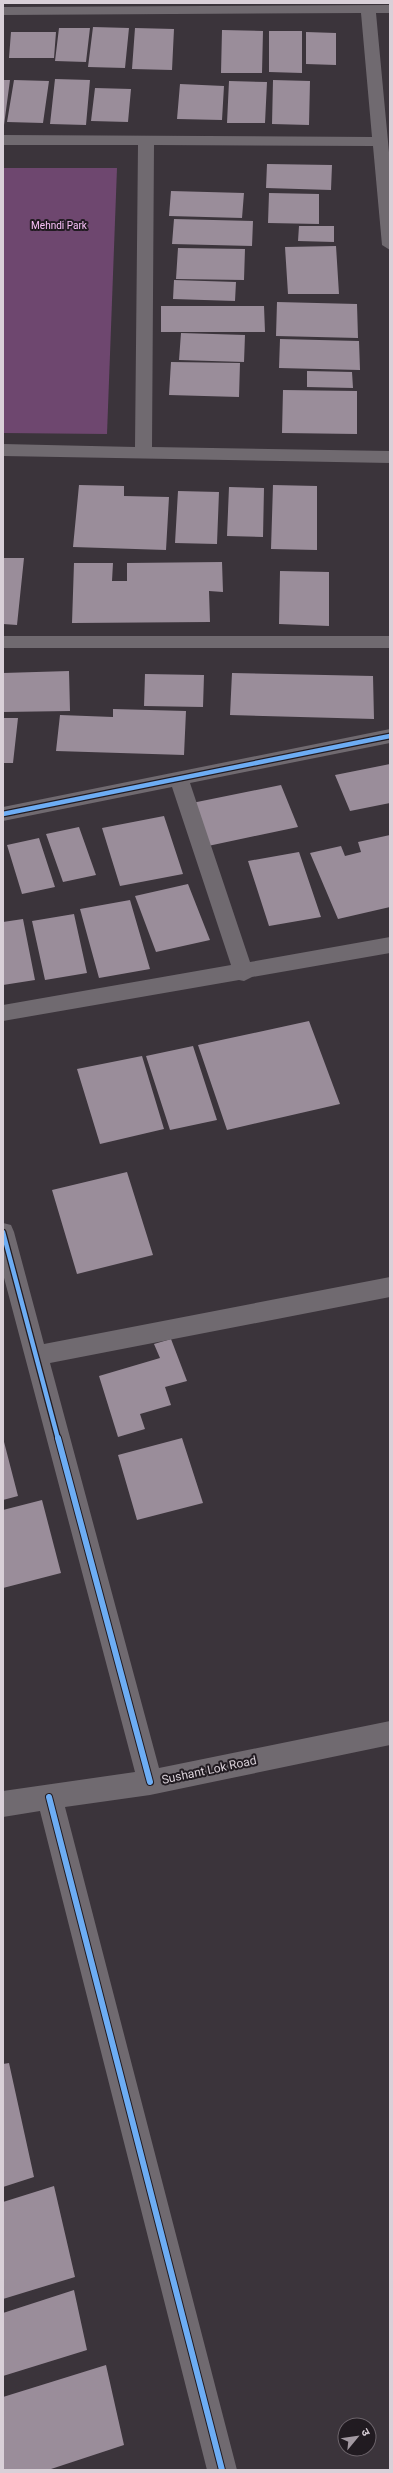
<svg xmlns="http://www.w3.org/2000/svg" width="393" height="2473" font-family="Roboto,'Noto Sans Devanagari',sans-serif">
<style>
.green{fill:#6e476f}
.building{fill:#9a8d9a}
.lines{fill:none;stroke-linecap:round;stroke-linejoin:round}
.minor{fill:#706a70;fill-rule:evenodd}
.cycleway-far1-casing{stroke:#211b21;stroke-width:7}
.cycleway-casing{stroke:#211b21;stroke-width:8}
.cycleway-far1{stroke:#6dadf4;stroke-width:4.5}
.cycleway{stroke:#6dadf4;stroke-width:6}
.labels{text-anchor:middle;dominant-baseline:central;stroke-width:4;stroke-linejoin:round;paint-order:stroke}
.far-park-label{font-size:10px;fill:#f8c0f7;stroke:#211b21}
.street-label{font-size:12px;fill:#d9d0d8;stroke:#211b21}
</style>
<rect width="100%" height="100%" fill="#3b343b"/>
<path class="green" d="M3 168H117L107 434 3 433Z"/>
<path class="building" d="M93 27 129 28 125 68 88 67Z
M59 28H90L86 62 55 61Z
M135 28 174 29 172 70 132 69Z
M222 30 263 31 262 73H221Z
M269 31H302V73L269 72Z
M11 32H56L54 58H9Z
M306 32 336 33V65L306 64Z
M55 79 90 80 86 125 50 124Z
M3 80H10L4 125H3Z
M14 80 49 81 43 123 7 122Z
M273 80 310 81 309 125 272 124Z
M229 81 267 82 265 123H227Z
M180 84 224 86 222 120 177 119Z
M95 88 131 89 128 122 91 121Z
M267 164 332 165 331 190 266 188Z
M171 191 244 193 242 218 169 216Z
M269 193 319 194V224L268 223Z
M174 219 253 221 252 246 172 244Z
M299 226H334V242L298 241Z
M336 246 339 294H288L285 247Z
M178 248 245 249 244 280 176 279Z
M174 280 236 282 235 301 173 299Z
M277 302 357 304 358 338 276 336Z
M161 306H264L265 332H161Z
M181 333 245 335 244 362 179 360Z
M280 339 359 341 360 370 279 368Z
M171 362 240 363 239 397 169 395Z
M307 371 352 372 353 388 307 387Z
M283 390 357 391V434L282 433Z
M79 485 124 486V496L169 497 166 550 73 547Z
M273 485 317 486V550L271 549Z
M229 487 264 488 263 537 227 536Z
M178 491 219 492 217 544 175 543Z
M3 558H24L17 625 3 624Z
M222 562 223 592 209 591 210 622 72 623 74 563H113L112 581H127V563Z
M280 571 329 572V626L279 624Z
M69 671 70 711 3 712V673Z
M232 673 373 676 374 719 230 715Z
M145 674 204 675 203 707 144 706Z
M113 709 186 711 184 755 56 751 60 715 113 717Z
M3 718H18L13 763H3Z
M390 764V803L350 811 335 775Z
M281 785 298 827 208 846 192 803Z
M164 816 183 874 120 886 102 828Z
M79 827 96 875 63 882 46 834Z
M390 835V907L338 919 310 853 341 846 345 856 361 852 358 842Z
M39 838 55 887 22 894 7 845Z
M299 852 321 917 269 926 248 861Z
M188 884 210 940 156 952 135 896Z
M130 900 150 969 99 978 80 909Z
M74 914 87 973 45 980 32 921Z
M23 919 35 980 3 985V922Z
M309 1021 340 1104 227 1130 198 1045Z
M193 1046 217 1120 170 1130 146 1056Z
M142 1056 164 1129 100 1144 77 1069Z
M127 1172 153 1255 77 1274 52 1190Z
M171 1339 187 1381 165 1387 171 1405 140 1414 145 1429 118 1437 99 1376 160 1358 154 1344Z
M3 1438 18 1496 3 1500Z
M182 1438 203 1503 137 1520 118 1455Z
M42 1500 61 1573 3 1588V1510Z
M9 2063 34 2177 3 2187V2064Z
M54 2186 75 2277 3 2299V2202Z
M74 2290 87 2350 3 2376V2313Z
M106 2365 124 2445 48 2470H3V2397Z"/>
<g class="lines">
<path class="minor" d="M390 5V13H376L390 163V250L382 245 373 146 154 145 152 447 390 451V463L3 456V444L135 447 138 145H3V135L372 137 361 13 3 15V7Z
M3 636H390V648H3Z
M390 729V743L190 783 250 962 390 937V953L252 977 244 981 239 980 3 1021V1005L231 965 172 787 3 821V807Z
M3 1223 11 1225 14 1232 44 1344 390 1277V1297L50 1363 159 1768 390 1721V1745L150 1795 65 1807 237 2470H207L40 1811 3 1817V1791L135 1772 3 1274Z"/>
<defs>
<path id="cycleway-far1" d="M3 814 390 736
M3 1232 58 1439"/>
<path id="cycleway" d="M58 1438 150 1782
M49 1797 222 2470"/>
</defs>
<use href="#cycleway-far1" class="cycleway-far1-casing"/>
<use href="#cycleway" class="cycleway-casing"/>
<use href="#cycleway-far1" class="cycleway-far1"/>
<use href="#cycleway" class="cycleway"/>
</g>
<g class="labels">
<g class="far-park-label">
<text x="59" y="225">Mehndi Park</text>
</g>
<g class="street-label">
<text transform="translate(209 1770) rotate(-12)">Sushant Lok Road</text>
</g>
</g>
<rect width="393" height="2473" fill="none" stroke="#d9d0d8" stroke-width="8"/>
<g transform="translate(357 2437) rotate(61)"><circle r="19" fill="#211b21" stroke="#6b636a"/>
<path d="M0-3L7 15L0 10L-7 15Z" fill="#a299a1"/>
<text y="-6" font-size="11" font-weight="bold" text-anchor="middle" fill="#d9d0d8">उ</text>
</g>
</svg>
